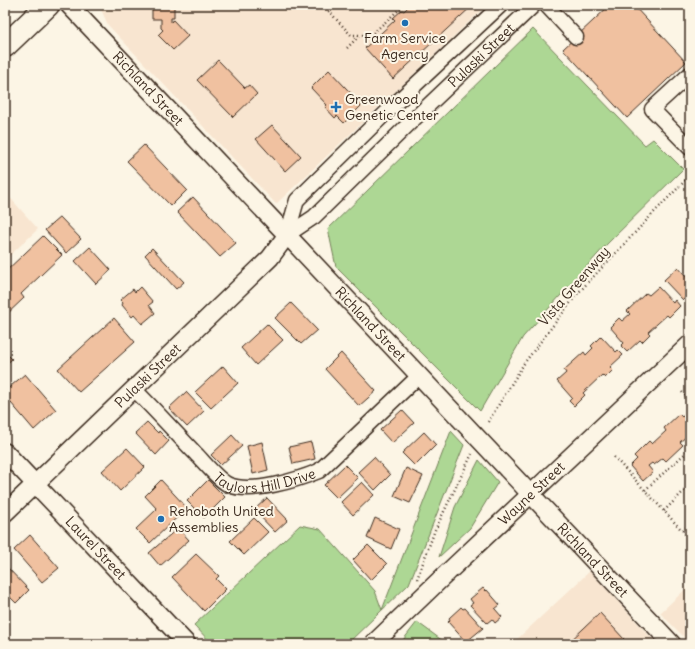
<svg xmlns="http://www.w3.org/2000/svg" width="695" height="649" font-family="Delius,sans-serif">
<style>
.built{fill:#f8e5d0}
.green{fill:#add794;stroke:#748059}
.building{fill:#f0c1a0;stroke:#3b2a1e}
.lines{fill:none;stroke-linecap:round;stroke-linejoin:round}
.minor-casing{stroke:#3b2a1e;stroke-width:17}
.tertiary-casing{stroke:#3b2a1e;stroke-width:20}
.trunk-casing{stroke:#3b2a1e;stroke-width:25}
.path{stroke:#3b2a1e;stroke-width:2.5;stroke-dasharray:1 3;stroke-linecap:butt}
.minor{stroke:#fcf5e5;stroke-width:14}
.tertiary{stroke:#fcf5e5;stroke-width:17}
.trunk{stroke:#fcf5e5;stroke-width:22}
.tertiary-bridge-casing{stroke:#3b2a1e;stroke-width:20;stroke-linecap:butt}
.tertiary-bridge{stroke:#fcf5e5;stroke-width:17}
.poi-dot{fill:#1f6fb2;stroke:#fcf5e5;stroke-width:1.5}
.labels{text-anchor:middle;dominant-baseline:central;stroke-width:4;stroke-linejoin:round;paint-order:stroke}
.poi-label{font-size:14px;fill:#3b2a1e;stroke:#fcf5e5;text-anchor:start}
.street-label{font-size:14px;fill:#3b2a1e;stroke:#fcf5e5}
</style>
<rect width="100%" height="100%" fill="#fcf5e5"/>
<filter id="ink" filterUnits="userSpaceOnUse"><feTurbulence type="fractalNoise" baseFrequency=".025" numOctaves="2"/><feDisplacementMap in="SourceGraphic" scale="8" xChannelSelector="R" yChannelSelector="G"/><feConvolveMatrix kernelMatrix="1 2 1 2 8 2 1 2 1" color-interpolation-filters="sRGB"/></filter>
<g filter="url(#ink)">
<path class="built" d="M99 5H487L276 204 108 25Z
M5 192 38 229 5 260Z
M590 571 657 644H512Z
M690 585V643L660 613Z"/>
<path class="green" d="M533 29 645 145 653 139 683 169 607 244 523 337 480 411 336 267 328 229Z
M451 431 464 445 409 584 347 644H212L194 625 300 525 320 529 375 591 382 610Z
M479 460 498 482 470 528 439 557 455 507Z
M417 622 447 644H400Z"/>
<path class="building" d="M152 5H174V18H171V22L173 20 188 36 173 50 158 35 163 30 161 28V19H152Z
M410 5H473L393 79 365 48 395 20 393 18 402 10 404 11Z
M610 5H617L622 11 629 5H633L686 62 627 118 563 49Z
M218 60 245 88 249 85 257 94 233 117 197 80Z
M329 70 362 105 344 123 337 116 335 118 325 107 327 105 311 88Z
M272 125 301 156 285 171 256 139Z
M144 145 187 190 171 206 127 161Z
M193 197 236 243 220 257 177 212Z
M60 217 81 239 66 253 45 230Z
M43 236 62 255 21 294 24 298 5 316V272Z
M90 247 111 270 96 284 75 261Z
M152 248 184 282 176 289 145 255Z
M678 267 690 281V299L687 296 683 300 664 280Z
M140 287 153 302 149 305 155 313 142 324 134 315 132 317 122 305 123 303 120 300 133 289 135 292Z
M658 287 673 303 675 300 680 306 669 317 667 315 648 332 650 334 642 342 640 340 627 352 621 346 624 343 610 327 619 318 622 321 630 314 627 311 646 293 649 295Z
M291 303 317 330 301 344 275 318Z
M114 318 135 342 79 392 58 369Z
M267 324 283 340 256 365 241 348Z
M601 336 616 352 618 350 623 355 610 367 613 370 605 378 602 375 583 393 585 395 574 406 569 401 572 398 557 381 566 373 564 370 584 352 586 355 593 348 591 346Z
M5 352 12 359 5 365Z
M341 353 376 391 359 406 325 369Z
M223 366 238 383 211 408 195 392Z
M25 374 56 410 34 430 5 396V391Z
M186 392 204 411 187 427 169 408Z
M690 409V428L689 427 685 431 688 435 680 442 683 445 666 461 663 458 654 465 652 463 648 466 653 472 643 481 630 466 637 459 634 456 649 441 652 444 666 431 664 428 679 414 682 417Z
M402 410 414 423 392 443 380 430Z
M147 422 158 433 159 431 169 441 156 455 135 433Z
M424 432 436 445 415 466 402 453Z
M232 435 242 446 221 465 211 455Z
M262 442 268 470 253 474 247 446Z
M311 442 315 459 293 464 289 447Z
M127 448 145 467 120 491 102 471Z
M374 457 390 475 375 490 358 472Z
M345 465 358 478 337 498 324 485Z
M406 468 423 476 410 503 394 496Z
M161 480 187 508 150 543 136 529 157 509 145 496Z
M208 480 225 497 204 518 187 501Z
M362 482 374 495 353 515 341 502Z
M267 498 288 520 275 532 254 510Z
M254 518 268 532 244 555 230 541Z
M375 518 399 529 391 549 367 538Z
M178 528 189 540 160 566 149 553Z
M30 535 59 568 42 582 14 550Z
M368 545 387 564 371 580 353 560Z
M196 554 219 576 216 579 226 589 204 611 172 577Z
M5 565 29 590 16 603 5 592Z
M483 588 486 591 487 590 500 605 495 609 502 617 495 623 492 619 487 623 470 605 473 603 470 599Z
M461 607 463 609 465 608 483 628 466 642 448 622 450 620 449 618Z
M600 613 624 639 620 643 621 644H567Z"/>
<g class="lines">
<defs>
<g id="minor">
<path d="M546 5 576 37"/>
<path d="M690 74 652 109 690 148"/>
<path id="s1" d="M287 235 314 217 414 119 534 5"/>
<path d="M287 235 297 200 397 102 501 5"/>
<path id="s2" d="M134 389C155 410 175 432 196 454 204 462 219 481 229 485 252 494 297 480 319 471L419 376"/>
</g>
<g id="tertiary">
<path id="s3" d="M69 5 287 235 459 418"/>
<path id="s4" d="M5 452 187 644"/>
<path id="s5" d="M507 469 672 644"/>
<path id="s6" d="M5 513 270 258 287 235"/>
<path id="s7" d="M447 573 690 344"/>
</g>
<path id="trunk" d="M5 46 48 5"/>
</defs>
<use href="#minor" class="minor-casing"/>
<use href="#tertiary" class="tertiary-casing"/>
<use href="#trunk" class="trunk-casing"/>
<path class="path" d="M323 5 351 35H371L404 5
M347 48 360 35
M682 392 690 401
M488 422 525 362 578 293 663 203 690 176
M614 457 690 539
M645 490 690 449
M664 511 686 489
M683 531 690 524
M417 579 435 530 472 454"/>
<use href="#minor" class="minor"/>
<use href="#tertiary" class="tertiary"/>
<use href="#trunk" class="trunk"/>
<defs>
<path id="tertiary-bridge" d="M459 418 507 469
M373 644 447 573"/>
</defs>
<use href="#tertiary-bridge" class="tertiary-bridge-casing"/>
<use href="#tertiary-bridge" class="tertiary-bridge"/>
</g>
</g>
<g class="poi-dot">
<circle cx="405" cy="23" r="4"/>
<path d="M334 101h4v4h4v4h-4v4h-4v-4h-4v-4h4z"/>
<circle cx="161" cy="519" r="4"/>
</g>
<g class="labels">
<g class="poi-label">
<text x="405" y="38" text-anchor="middle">Farm Service<tspan x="405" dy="16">Agency</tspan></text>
<text x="345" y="99">Greenwood<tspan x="345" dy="16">Genetic Center</tspan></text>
<text x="169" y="511">Rehoboth United<tspan x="169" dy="16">Assemblies</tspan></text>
</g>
<g class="street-label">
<text stroke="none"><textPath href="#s1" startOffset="265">Pulaski Street</textPath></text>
<text stroke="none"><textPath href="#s3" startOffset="115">Richland Street</textPath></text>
<text transform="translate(574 286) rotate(-49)">Vista Greenway</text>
<text stroke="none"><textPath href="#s3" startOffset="439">Richland Street</textPath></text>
<text stroke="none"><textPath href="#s6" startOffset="198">Pulaski Street</textPath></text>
<text stroke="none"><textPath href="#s2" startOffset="171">Taylors Hill Drive</textPath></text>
<text stroke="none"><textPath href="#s7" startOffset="116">Wayne Street</textPath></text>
<text stroke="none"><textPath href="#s4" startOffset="132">Laurel Street</textPath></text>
<text stroke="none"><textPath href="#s5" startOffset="125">Richland Street</textPath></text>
</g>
</g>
<rect width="695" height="649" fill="none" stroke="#fcf5e5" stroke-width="20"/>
<rect x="10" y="10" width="675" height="629" fill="none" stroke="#3b2a1e" stroke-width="1.5" filter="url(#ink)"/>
</svg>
